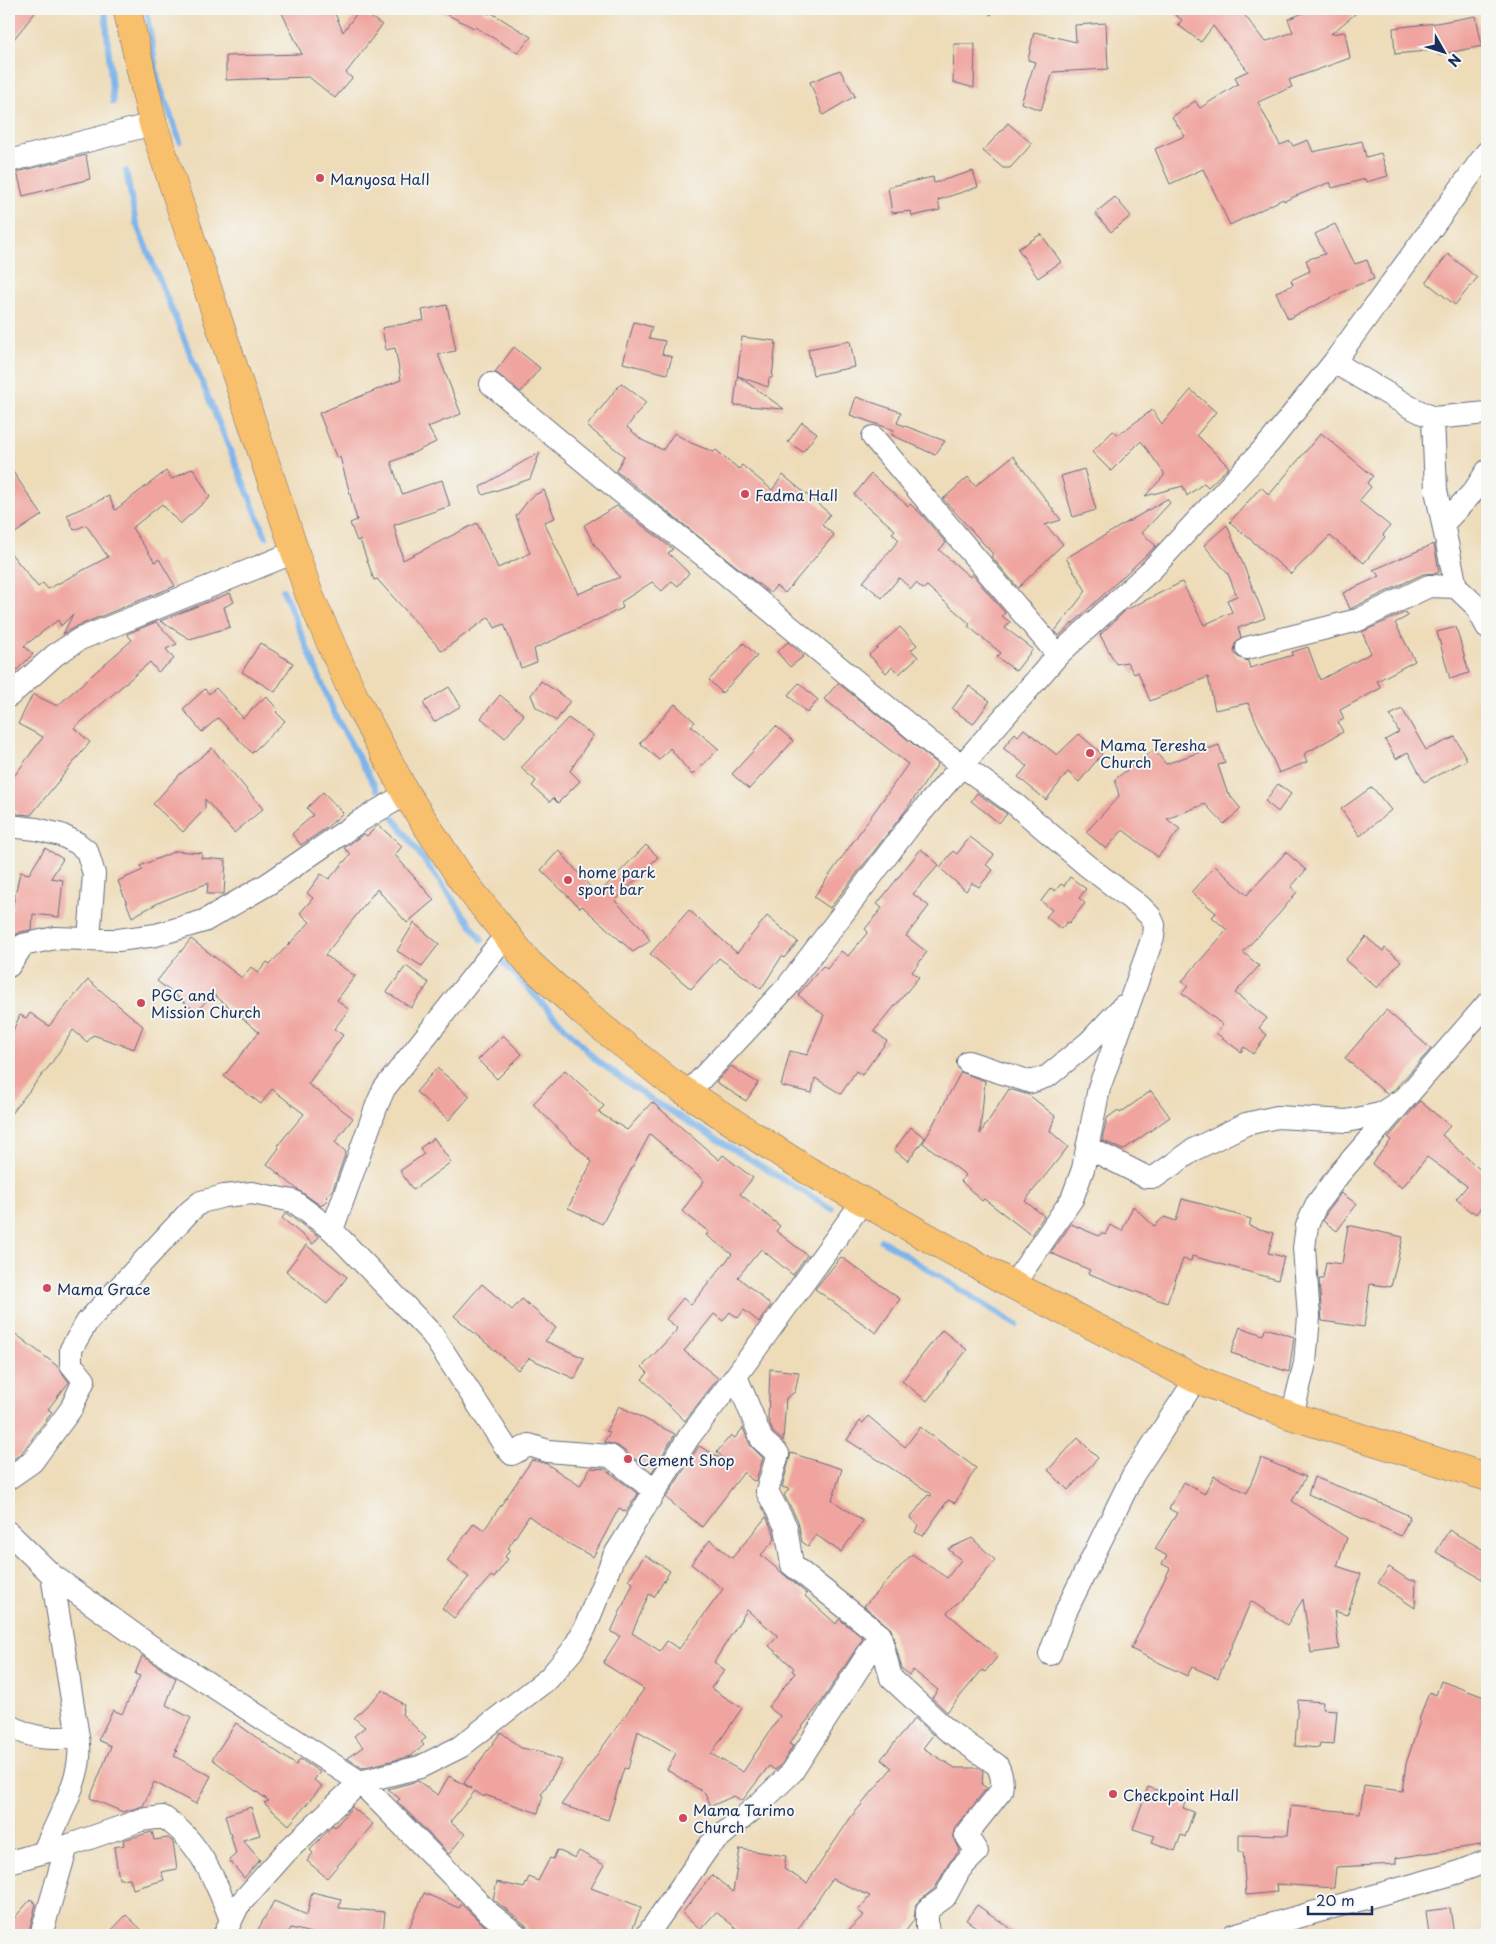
<svg xmlns="http://www.w3.org/2000/svg" width="1496" height="1944" font-family="'Playpen Sans',sans-serif">
<style>
.lines{fill:none;stroke-linecap:round;stroke-linejoin:round}
.stream{stroke:#7cb4eb;stroke-width:6}
.building{fill:#f0a49f;fill-rule:evenodd}
.minor-casing{stroke:#656c7e;stroke-width:24}
.major-casing{stroke:#656c7e;stroke-width:29}
.path{stroke:#656c7e;stroke-width:3;stroke-dasharray:1 4;stroke-linecap:butt}
.minor{stroke:#fff;stroke-width:22}
.major{stroke:#f8bf6c;stroke-width:28}
.poi-dot{fill:#d1495b;stroke:#f6f6f2;stroke-width:2}
.labels{text-anchor:middle;dominant-baseline:central;stroke-width:4;stroke-linejoin:round;paint-order:stroke}
.poi-label{font-size:15px;fill:#1b2f5e;stroke:#f6f6f2;text-anchor:start}
</style>
<rect width="100%" height="100%" fill="#f6f6f2"/>
<filter id="ink" filterUnits="userSpaceOnUse"><feTurbulence type="fractalNoise" baseFrequency=".02" numOctaves="2"/><feDisplacementMap in="SourceGraphic" scale="10" xChannelSelector="R" yChannelSelector="G"/><feConvolveMatrix kernelMatrix="1 2 1 2 8 2 1 2 1" color-interpolation-filters="sRGB"/></filter>
<filter id="wash" filterUnits="userSpaceOnUse"><feTurbulence type="fractalNoise" baseFrequency=".0096" numOctaves="4" result="noise"/><feDisplacementMap in="SourceGraphic" scale="20" xChannelSelector="R" yChannelSelector="G"/><feGaussianBlur stdDeviation="1.12" result="paint"/><feColorMatrix in="noise" values="0 0 0 0 0 0 0 0 0 0 0 0 0 0 0 0 0 1.4 0 .05"/><feComposite in="paint" operator="in"/></filter>
<g filter="url(#wash)">
<rect width="100%" height="100%" fill="#eedcb9"/>
<g class="lines">
<path class="stream" d="M105 9 113 102
M146 9 158 81 180 141
M126 171 136 223 266 537
M283 590 336 717 377 790
M392 816 482 940
M500 959 596 1060 649 1098 832 1209
M881 1240 1017 1325"/>
</g>
<g id="blocks">
<path class="building" d="M9 9H38L9 45Z
M280 9H333L343 32 360 9 382 25 346 73 352 78 335 98 309 77 226 80V56L302 54Z
M436 9H484L483 11 489 14 490 12 531 37 518 53 475 27 474 28Z
M1168 9H1240L1265 42 1293 32 1288 19 1314 9H1361L1331 34 1345 32 1350 58 1289 80 1292 87 1258 102 1280 145 1290 141 1293 146 1308 140 1313 152 1362 141 1366 157 1381 153 1388 176 1366 182 1365 179 1332 188 1330 182 1284 201 1283 199 1230 225 1203 169 1170 184 1155 149 1185 136 1172 117 1195 101 1200 108 1238 84 1235 77 1248 71 1213 26 1201 42 1178 25 1182 20Z
M1476 16 1482 46 1438 55 1437 50 1395 54 1393 28 1436 23Z
M1106 23 1108 69 1053 72 1041 110 1021 103 1035 62 1028 60 1034 32 1076 42 1075 25Z
M954 44H975L974 88 953 82Z
M840 70 855 96 823 115 810 82Z
M1008 123 1032 144 1010 168H1003L983 151Z
M86 155 90 179 23 196 17 172Z
M973 171 978 187 938 200 940 210 912 216 911 211 892 213 888 187 933 177 934 183Z
M1115 197 1131 216 1111 232 1095 213Z
M1335 224 1355 264 1367 260 1374 279 1355 286 1288 319 1276 292 1293 285 1291 280 1310 271 1306 260 1325 254 1315 234Z
M1041 234 1061 262 1038 278 1018 249Z
M1448 254 1477 278 1455 305 1426 282Z
M447 305 456 351 438 354 461 414 428 427 436 442 413 453 391 462 402 494 442 480 450 506 394 525 403 560 477 523 498 568 530 553 516 516 531 497 544 490 555 518 544 522 578 594 620 577 594 544 584 525 617 506 673 549 668 553 689 573 678 586 672 581 662 591 652 582 621 602 623 608 534 649 537 662 521 668 504 624 495 628 489 617 442 651 377 579 374 580 360 540 357 541 350 523 357 520 340 457 337 459 319 413 401 380 395 348 386 350 382 328 424 320 422 310Z
M634 322 652 327 649 338 665 341 662 354 672 357 667 374 623 363Z
M742 337 776 341 772 378H769L768 387 738 376 784 409 734 405Z
M850 341 855 367 813 375 808 349Z
M514 347 540 368 521 392 495 372Z
M621 383 646 402 627 427 642 440 663 450 674 433 691 443 714 452 716 450 739 469 742 465 772 490 783 475 830 514 822 525 834 535 785 593 776 586 770 593 616 471 624 456 587 426Z
M1191 390 1216 412 1197 435 1229 467 1208 487 1204 483 1187 496 1183 486 1145 496 1164 476V473L1141 441 1111 471 1092 452 1113 431 1118 435 1152 410 1162 424Z
M856 397 901 412 897 423 945 441 935 455 892 435 894 430 850 415Z
M802 422 817 433 803 452 788 442Z
M1321 433 1373 476 1367 483 1371 487 1359 501 1390 526 1383 535 1385 537 1364 563 1330 536 1291 574 1230 522 1261 487 1269 495Z
M540 452 530 479 483 495 480 487Z
M1013 456 1061 520 1045 525 1063 544 1018 588 991 556 993 554 943 499 968 477 975 486Z
M9 466 42 515 9 537Z
M193 468 210 497 180 524 162 504 132 528 155 562 159 559 175 586 75 627 63 634 73 614 61 626 58 620 24 646 33 654 9 678V551L38 587 43 583 48 589 108 557 86 525 74 530 67 515 109 496 115 510 166 471 172 479Z
M1084 469 1096 510 1073 517 1061 476Z
M871 474 908 506 910 504 921 514 946 543 939 550 970 577 972 574 1005 613 1002 616 1010 622 1005 628 1033 649 1016 671 997 657 1001 653 968 626 970 624 927 586 923 589 916 583 911 589 899 578 882 598 863 582 899 540 892 533 895 530 854 495Z
M1167 499 1170 503 1142 533 1156 546 1059 636 1055 631 1086 591 1066 558Z
M1227 525 1265 618 1238 628 1241 637 1235 644 1234 652 1238 657 1248 661 1250 668 1293 655 1292 652 1308 647 1320 680 1371 653 1362 632 1406 612 1408 616 1395 623 1415 661 1377 681 1381 688 1340 710 1344 719 1338 722 1343 732 1304 754 1307 762 1279 773 1248 703 1215 710 1208 677 1150 701 1138 672 1134 674 1127 662 1116 664 1100 635 1126 610 1182 582 1204 625 1232 612 1227 600 1237 596 1228 574 1204 545Z
M1434 544 1439 571 1438 573 1423 574 1350 609 1343 593 1380 576 1373 570Z
M230 593 234 602 224 607 230 627 190 639 160 621Z
M156 622 177 644 166 649 174 659 158 672 150 662 74 728 90 742 31 815 18 814 9 806V783L43 737 18 724 33 694 57 706 132 640 127 634Z
M900 627 917 645 911 650 918 657 899 674 892 667 886 673 869 655Z
M1456 627 1469 673 1450 679 1437 632Z
M788 642 804 656 790 667 777 652Z
M260 643 293 663 275 692 242 672Z
M744 643 757 656 722 693 709 680Z
M541 681 570 701 556 721 536 707 531 695Z
M799 683 818 700 807 713 788 695Z
M838 683 938 764 906 810 830 908 814 897 908 764 824 699Z
M969 686 990 701 973 724 952 709Z
M449 687 461 706 434 722 423 703Z
M216 688 243 718 266 696 278 710 276 712 285 721 252 753 218 718 202 732 183 709 205 689 209 694Z
M500 695 524 715 505 738 481 718Z
M675 704 695 722 691 726 719 749 692 775 670 748 659 760 640 743Z
M1402 709 1426 750 1455 737 1467 760 1424 782 1408 752 1396 759 1385 740 1399 732 1390 715Z
M568 718 593 735 570 771 580 781 558 803 553 798 550 802 532 786 536 781 521 768Z
M776 726 793 741 749 789 732 774Z
M1024 729 1057 755 1079 734 1102 754 1079 782 1068 772 1046 800 1018 777 1027 766 1003 748 1015 733 1018 736Z
M1219 745 1225 763 1218 765 1227 792 1241 809 1224 824 1205 804 1167 819 1180 829 1158 857 1123 830 1106 849 1086 832 1119 796 1115 779 1154 750 1166 764Z
M212 748 263 809 234 833 205 799V809L183 832 153 804 179 775Z
M1278 784 1291 794 1278 812 1265 801Z
M1372 787 1391 810 1360 836 1341 809Z
M323 792 343 813 325 829 301 845 292 834 313 815 307 808Z
M977 793 1007 814 999 823 971 801Z
M378 825 402 846 395 855 434 900 407 923 377 889 325 955 355 976 337 1000 349 1010 334 1029 343 1035 308 1084 353 1118 335 1142 346 1152 333 1189 326 1197 328 1199 321 1206 297 1189 267 1164 279 1148 277 1146 304 1114 272 1089 261 1104 224 1076 259 1032 212 993 197 1012 157 981 191 939 242 978 251 967 258 973 267 962 270 964 310 922 300 913 313 898 307 893 321 874 329 879 351 854 344 848 364 834 367 836Z
M970 837 994 855 986 865 993 870 979 887 972 883 966 891 940 868 953 851 957 854Z
M646 845 658 857 615 901 643 929 650 941 633 952 582 906 580 908 541 870 559 850 597 895Z
M45 848 63 859 51 878 63 880 59 917 33 914 32 930 20 932 14 936H9V909L12 910 20 872 29 874Z
M921 849 939 865 913 894 929 906 906 936 927 952 912 972 919 977 874 1031 887 1041 862 1075 856 1071 841 1094 815 1078 812 1093 781 1086 790 1051 807 1055 824 1015 798 995 823 966 827 969 841 951 848 956 868 932 865 929 882 908 877 904Z
M176 851 202 853 201 858 226 860 224 894H207L208 883 160 902 132 917 118 881 143 870 140 866Z
M1286 852 1306 870 1291 887 1297 892 1279 914 1243 952 1259 966 1235 993 1267 1018 1259 1028 1267 1035 1253 1054 1244 1047 1241 1052 1216 1033 1223 1025 1182 993 1188 986 1182 981 1227 930 1212 917 1216 913 1191 892 1215 866 1247 895Z
M1070 877 1086 889 1079 898 1085 903 1069 923 1067 922 1061 929 1046 917 1052 910 1041 901 1051 888 1055 891 1061 884 1064 886Z
M689 910 737 953 767 916 798 942 784 958 782 956 761 989 719 958 691 989 650 954Z
M414 923 439 944 422 966 397 951Z
M1366 937 1383 951 1385 948 1401 961 1377 988 1345 960Z
M406 966 429 983 411 1008 387 992Z
M88 980 143 1026 134 1049 93 1035 87 1042 73 1030 51 1064 9 1116V1040L20 1015 26 1018 30 1013 49 1026Z
M1386 1010 1431 1049 1394 1090 1387 1094 1345 1058Z
M503 1035 522 1054 497 1079 478 1060Z
M731 1066 758 1083 746 1101 716 1082Z
M437 1068 470 1096 449 1120 416 1092Z
M565 1070 604 1106 598 1112 627 1130 652 1102 719 1160 723 1155 753 1178 740 1194 780 1226 776 1231 807 1255 793 1275 761 1249 738 1277 771 1305 759 1322 744 1310 738 1318 730 1312 723 1321 714 1314 684 1351 718 1378 685 1421 642 1379 648 1373 642 1367 678 1329 666 1319 683 1298 691 1305 732 1254 706 1235 709 1232 682 1211 704 1181 650 1134 602 1224 568 1208 592 1162 533 1104Z
M961 1072 985 1081 980 1134 1009 1089 1029 1095 1055 1116 1050 1131 1068 1147 1025 1201 1044 1216 1031 1235 984 1199 982 1201 961 1181 966 1175 923 1143Z
M1151 1091 1170 1117 1123 1150 1104 1141 1102 1139 1107 1118 1118 1110 1120 1113Z
M1420 1101 1450 1126 1442 1135 1487 1176V1199L1476 1214 1472 1211 1471 1212 1456 1199 1467 1186 1427 1157 1402 1188 1372 1164 1391 1140 1388 1138Z
M911 1127 925 1138 908 1161 894 1150Z
M434 1138 451 1162 413 1190 400 1171 424 1154 420 1148Z
M1341 1193 1357 1204 1337 1231 1323 1221 1327 1212Z
M1182 1199 1221 1209V1210L1251 1219 1249 1226 1274 1233 1268 1253 1284 1257 1278 1280 1192 1256 1191 1261 1183 1259 1167 1303 1112 1283 1088 1273 1090 1270 1051 1253 1071 1224 1099 1236 1101 1233 1105 1235 1110 1225 1122 1231 1133 1206 1154 1226 1164 1217 1176 1221Z
M286 1213 319 1237 313 1244 282 1218Z
M1348 1225 1403 1237 1391 1287 1370 1284 1364 1327 1322 1321 1319 1279H1323L1326 1262 1342 1264Z
M306 1245 347 1277 327 1304 286 1271Z
M841 1257 900 1299 876 1333 815 1289Z
M482 1284 512 1310 522 1299 556 1328 545 1341 584 1358 575 1379 529 1358 518 1370 454 1316Z
M1240 1327 1263 1335 1266 1328 1294 1337 1289 1372 1231 1353Z
M9 1329 56 1365 69 1382 48 1409 52 1412 21 1454 9 1462Z
M942 1330 967 1350 927 1401 902 1381Z
M770 1369 799 1372 795 1392 786 1398 783 1441 773 1432 768 1419Z
M619 1406 675 1434 652 1472 618 1446 604 1442 610 1432 606 1431Z
M868 1416 905 1447 920 1427 976 1468 955 1503 948 1500 923 1536 915 1532 918 1525 910 1518 928 1495 931 1496 932 1494 847 1440 860 1421 863 1423Z
M743 1428 750 1445 763 1458 756 1481 752 1480 744 1472 702 1527 666 1498 699 1446 726 1461 717 1452 731 1435 735 1438Z
M1078 1438 1098 1458 1068 1490 1048 1470Z
M791 1453 842 1469 832 1500 863 1521 841 1552 816 1535 808 1546 802 1542 798 1521 784 1495 789 1489 782 1487Z
M1261 1458 1306 1477 1292 1501 1347 1538 1337 1566 1361 1574 1347 1615 1334 1611 1339 1649 1311 1653 1303 1599 1287 1625 1251 1601 1218 1678 1192 1667 1187 1676 1131 1649 1170 1568 1162 1564 1167 1556 1155 1549 1177 1513 1169 1509 1184 1482 1204 1494 1214 1476 1247 1493Z
M532 1460 547 1464 580 1486 590 1468 605 1469 638 1494 626 1512 619 1508 593 1557 555 1536 529 1516 508 1548 510 1549 505 1557 508 1559 494 1578 491 1576 454 1618 442 1608 469 1577 447 1561 474 1523 484 1530Z
M1314 1477 1371 1499 1410 1516 1401 1536 1308 1494Z
M766 1517 773 1531 775 1539 761 1555 807 1594 805 1596 836 1624 839 1619 863 1638 822 1701 789 1744 793 1746 782 1764 775 1770 769 1766 742 1801 734 1796 711 1806 705 1793 667 1770 676 1753 638 1731 628 1769 624 1768 608 1820 561 1805 644 1689 603 1663 620 1636 611 1632 633 1583 628 1580 645 1555 670 1571 654 1597 649 1594 632 1633 660 1651 667 1641 679 1649 723 1589 691 1564 710 1540 732 1558ZM747 1610 778 1636 769 1646 794 1668 792 1671 795 1673 768 1707 780 1716 743 1772 711 1754 742 1708 711 1688 725 1670 714 1662Z
M1449 1530 1487 1552V1582L1436 1552Z
M972 1538 995 1560 976 1584 947 1613 998 1656 985 1672 982 1670 947 1712 932 1698 938 1690 913 1670 909 1675 902 1669 891 1629 864 1606 912 1554 947 1578 961 1560 948 1549Z
M1389 1567 1409 1580H1416L1415 1608 1378 1583Z
M142 1656 176 1678 166 1705 191 1718 175 1749 177 1751 174 1756 211 1776 196 1804 154 1782 143 1806 123 1812 90 1798 111 1746 98 1740 113 1710 122 1714 140 1676 135 1674Z
M1441 1681 1487 1698V1844L1396 1858V1864L1336 1867 1334 1888 1276 1884 1277 1892 1246 1895 1243 1852H1239V1834L1288 1835 1291 1806 1360 1813 1364 1786 1402 1791 1406 1764 1420 1721 1419 1720 1429 1692 1436 1695Z
M383 1690 404 1705 402 1714 426 1738 421 1742 424 1745 411 1756 362 1768 347 1758 363 1747 354 1736 365 1727 354 1718Z
M1298 1700 1323 1702 1322 1709 1337 1710 1334 1745 1320 1744 1319 1748 1295 1746Z
M915 1718 933 1735 923 1748 955 1768H979L983 1771 982 1785 987 1788 955 1827 953 1835 960 1850 949 1863 935 1888 916 1904 914 1920 903 1935H843L864 1915 858 1911 870 1896 832 1879 794 1935H745L716 1912 700 1930 682 1913 712 1875 733 1892 740 1849 786 1856 784 1869 807 1883 851 1817 892 1768 881 1759Z
M236 1723 296 1765 300 1759 320 1772 314 1780 322 1786 289 1825 264 1803 269 1801 212 1759Z
M501 1732 521 1748 544 1752 543 1754 562 1760 541 1795 543 1796 538 1813 485 1795 484 1797 475 1791 450 1822 465 1834 449 1854 397 1801 400 1799 388 1789 418 1781 438 1795 449 1776 472 1789 464 1783Z
M1148 1787 1186 1800 1183 1808 1194 1812 1185 1837 1181 1835 1175 1851 1152 1842 1155 1836 1133 1829Z
M251 1807 260 1835 243 1840 260 1860 244 1878 229 1860 236 1854 225 1815Z
M352 1807 373 1824 327 1878 307 1861 313 1853 310 1850 333 1825 335 1827Z
M152 1832 154 1840 168 1838 173 1842 177 1869 161 1872 164 1880 133 1889 130 1878 119 1879 114 1847 124 1845 123 1840Z
M557 1850 575 1858 579 1851 604 1865 591 1888 641 1907 630 1935H530L526 1925 493 1899 497 1882 524 1888 529 1877 538 1881 550 1858 553 1859Z
M312 1892 341 1899 339 1908 385 1912 383 1935H319L291 1928 287 1935H255L274 1901 307 1915Z
M424 1893 459 1908 461 1904 486 1927 481 1935H406Z
M31 1899 36 1904 28 1935H9V1924Z
M977 1905 1020 1935H988L966 1920Z
M1450 1908 1454 1935H1429L1426 1911Z
M126 1915 147 1935H107Z"/>
</g>
</g>
<g filter="url(#ink)">
<use href="#blocks" fill-opacity="0" stroke="#656c7e" stroke-width="1"/>
<g class="lines">
<defs>
<path id="minor" d="M9 161 153 124
M1334 362 1410 407 1433 418 1487 413
M491 384 622 493 703 555 931 743 1015 804 1086 865 1140 906 1150 916 1154 925 1153 937 1099 1088 1083 1169 1072 1199 1013 1285
M1433 418 1436 490 1456 587
M873 437 1058 655
M1444 523 1474 491 1487 471
M1247 648 1358 620 1429 586 1456 587 1476 606 1487 627
M9 696 55 655 80 639 295 552
M9 826 36 829 61 835 77 843 87 851 94 874 89 939
M9 966 23 945 55 938 118 940 156 935 204 921 268 884 360 821 406 794
M968 1062 1031 1082 1048 1076 1089 1042 1123 1006
M688 1093 787 987 911 824 1058 655 1152 569 1271 441 1334 362 1487 152
M1087 1147 1146 1177H1155L1195 1149 1246 1124 1277 1117 1347 1121 1380 1114 1397 1103
M332 1230 377 1105 384 1089 506 935
M736 1376 762 1440 778 1454 767 1491 786 1527 792 1565 880 1635 891 1678 947 1730 997 1765C1002 1774 1003 1781 1001 1791L966 1835 977 1852 960 1869 945 1897 927 1910V1927L929 1935
M1292 1416 1305 1363 1309 1317 1304 1248 1307 1226 1316 1205 1340 1173 1487 1004
M9 1478 32 1462 71 1409 84 1380 71 1364V1349L87 1322 190 1211 201 1202 224 1196 252 1193 293 1201 332 1230 432 1334 505 1446 512 1454 529 1445 548 1451 610 1456 655 1491
M9 1533 52 1575 149 1645 360 1782 488 1912 517 1935
M1050 1654 1065 1613 1133 1475 1196 1379
M9 1725C34 1740 50 1739 78 1737
M44 1851C55 1826 78 1783 79 1757 80 1750 79 1743 78 1737L52 1575
M9 1862 67 1846 141 1820 163 1817C199 1840 216 1881 231 1920
M41 1935 67 1846
M224 1935 238 1906 287 1851 360 1782 420 1767 460 1747 549 1678 572 1651 585 1628 614 1556 689 1437 736 1376 863 1201
M647 1935 710 1845 758 1805 792 1772 880 1635
M1233 1935 1456 1873 1487 1861"/>
<path id="major" d="M127 9 153 124 309 594 354 696 406 794 463 881 529 963 584 1013 669 1081 807 1170 1013 1285 1196 1379 1292 1416 1487 1477"/>
</defs>
<use href="#minor" class="minor-casing"/>
<use href="#major" class="major-casing"/>
<path class="path" d="M990 9 991 17"/>
<use href="#minor" class="minor"/>
<use href="#major" class="major"/>
</g>
</g>
<g class="poi-dot">
<circle cx="320" cy="178" r="5"/>
<circle cx="745" cy="494" r="5"/>
<circle cx="1090" cy="753" r="5"/>
<circle cx="568" cy="880" r="5"/>
<circle cx="141" cy="1003" r="5"/>
<circle cx="47" cy="1288" r="5"/>
<circle cx="628" cy="1459" r="5"/>
<circle cx="1113" cy="1794" r="5"/>
<circle cx="683" cy="1818" r="5"/>
</g>
<g class="labels">
<g class="poi-label">
<text x="330" y="178">Manyosa Hall</text>
<text x="755" y="494">Fadma Hall</text>
<text x="1100" y="744">Mama Teresha<tspan x="1100" dy="17">Church</tspan></text>
<text x="578" y="871">home park<tspan x="578" dy="17">sport bar</tspan></text>
<text x="151" y="994">PGC and<tspan x="151" dy="17">Mission Church</tspan></text>
<text x="57" y="1288">Mama Grace</text>
<text x="638" y="1459">Cement Shop</text>
<text x="1123" y="1794">Checkpoint Hall</text>
<text x="693" y="1809">Mama Tarimo<tspan x="693" dy="17">Church</tspan></text>
</g>
</g>
<rect width="1496" height="1944" fill="none" stroke="#f6f6f2" stroke-width="30"/>
<g transform="translate(1444 52) rotate(129)" stroke="#f6f6f2" stroke-width="4" paint-order="stroke">
<path d="M0-4L9 19L0 12L-9 19Z" fill="#1b2f5e"/>
<text y="-8" font-size="14" font-weight="bold" text-anchor="middle" fill="#1b2f5e">N</text>
</g>
<path d="M1308 1906v8h64v-8" fill="none" stroke="#1b2f5e" stroke-width="2.5"/>
<text x="1316" y="1906" font-size="15" fill="#1b2f5e" stroke="#f6f6f2" stroke-width="4" paint-order="stroke">20 m</text>
</svg>
